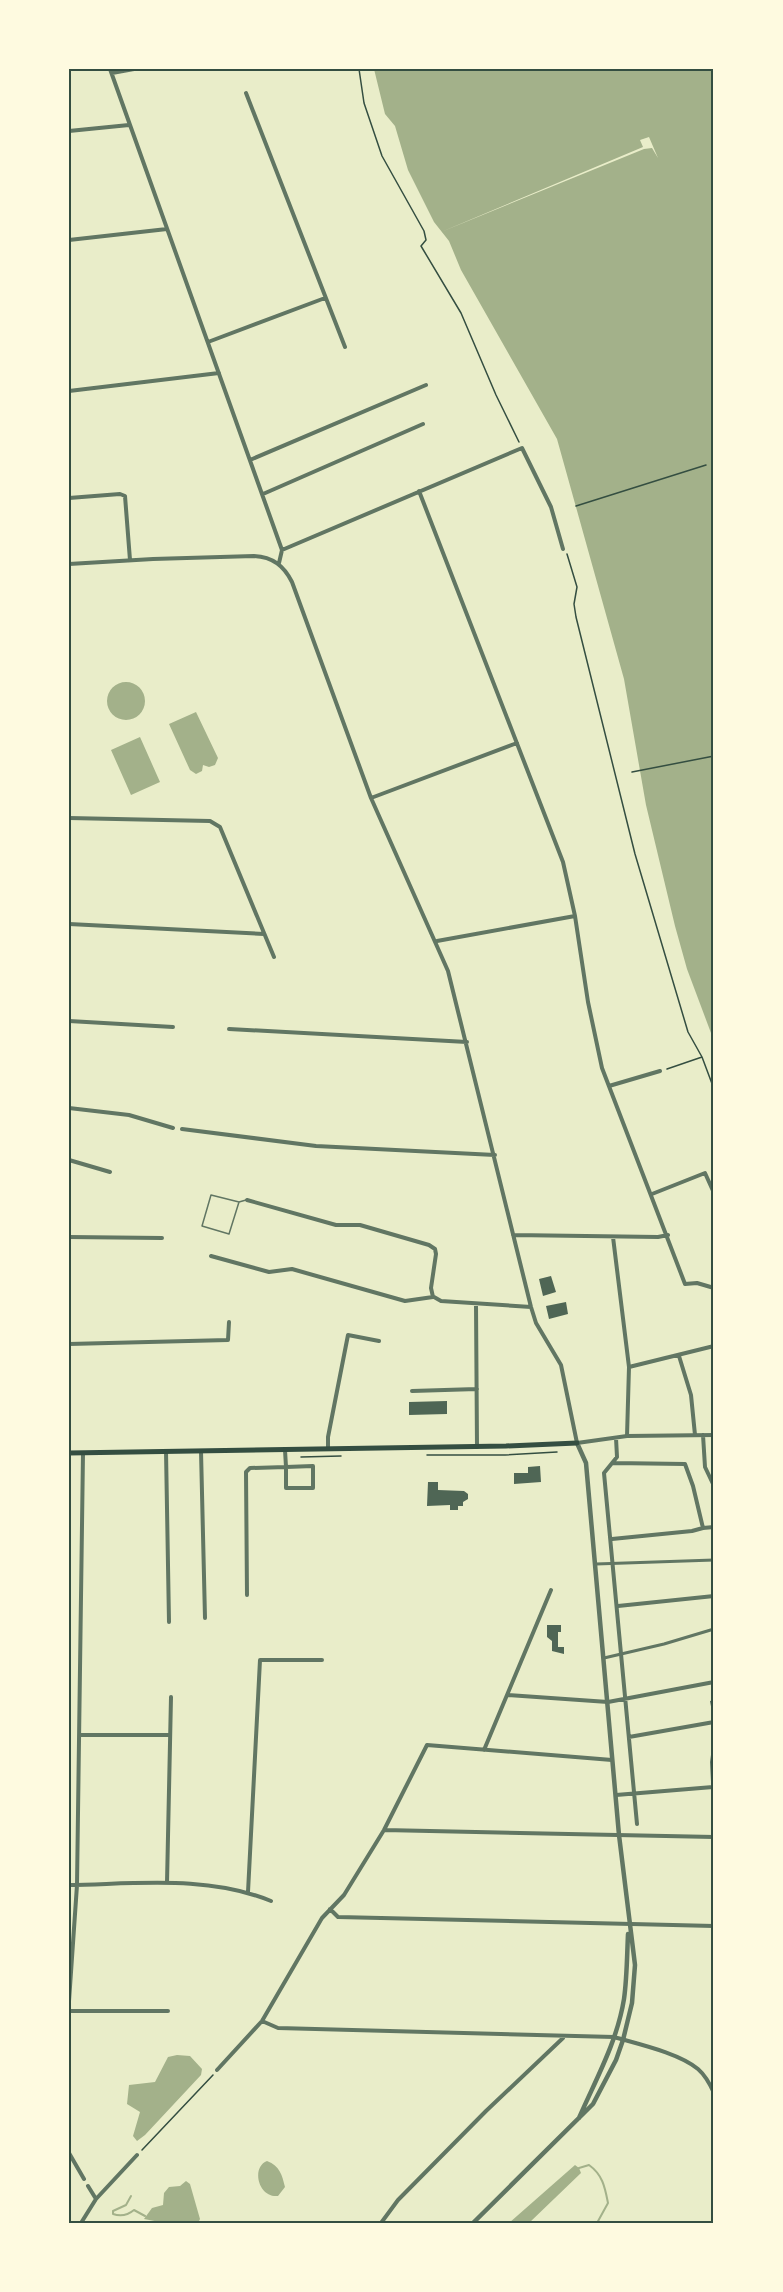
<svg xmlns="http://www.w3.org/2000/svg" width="783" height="2292" font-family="Merriweather,serif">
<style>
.water{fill:#a3b18a}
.pier{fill:#e9edc9}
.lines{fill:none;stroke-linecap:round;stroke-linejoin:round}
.stream{stroke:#a3b18a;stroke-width:2}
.building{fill:#4f6655}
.path{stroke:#344e41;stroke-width:1.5}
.service{stroke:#617663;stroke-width:1.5}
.pedestrian{stroke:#617663;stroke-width:3}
.minor{stroke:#617663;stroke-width:4}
.tertiary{stroke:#617663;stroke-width:4.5}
.secondary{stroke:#344e41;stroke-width:5}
.neatline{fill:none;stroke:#344e41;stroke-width:2}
</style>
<rect width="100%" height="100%" fill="#e9edc9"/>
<path class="water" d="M374 69H714V1041L687 969 675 926 646 805 624 679 557 439 461 270 449 241 434 222 408 170 395 126 385 114Z
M107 701a19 19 0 1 1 38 0a19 19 0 1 1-38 0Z
M196 712 218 758 215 765 209 767 203 765 202 771 196 774 190 770 169 724Z
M140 737 160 782 131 795 111 750Z
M177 2055 190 2056 202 2069 201 2075 145 2135 137 2141 133 2136 140 2112 127 2104 129 2085 155 2082 168 2057Z
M267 2161C280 2166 282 2175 285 2187L278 2196C258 2198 251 2167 267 2161Z
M575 2165 579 2168 581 2173 529 2223H509Z
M186 2181 190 2184 200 2219 198 2223H165L144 2219 152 2208 163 2205 164 2193 169 2187 180 2186Z"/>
<path class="pier" d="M649 137 658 158 652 148 644 149 441 232 643 147 640 140Z"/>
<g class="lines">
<path class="stream" d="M579 2168 589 2165C603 2175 605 2188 608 2203L597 2223
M131 2196 126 2205 113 2211V2214C122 2217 128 2215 134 2210L145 2216"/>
</g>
<path class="building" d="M551 1276 556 1292 543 1296 539 1279Z
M566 1302 568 1314 549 1319 546 1306Z
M447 1401V1414L409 1415V1402Z
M540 1466 541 1482 514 1484V1473H528V1467Z
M428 1482H438V1490L464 1491 468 1494V1499L463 1502V1506H458V1510H450V1505L427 1506Z
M547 1625H561V1632H558V1647H564V1654L552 1651V1641L547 1637Z
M714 1700V1717H713L710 1701Z"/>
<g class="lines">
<path class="path" d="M359 69 364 103 382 156 424 231 426 240 421 246 461 313 496 395 519 442
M576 506 706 465
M567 554 577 587 574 604 576 617 635 854 688 1032 702 1057 714 1089
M632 772 714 756
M667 1069 702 1057
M427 1455H505L557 1452
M301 1457 341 1456
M142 2150 213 2075"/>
<path class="service" d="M239 1202 229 1234 202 1226 211 1195 239 1202 246 1200"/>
<path class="pedestrian" d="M596 1564 714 1560
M604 1658 664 1644 714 1629"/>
<path class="minor" d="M110 69 282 550 279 563
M112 73 134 69
M246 93 345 347
M69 131 129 125
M69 240 167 229
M208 342 325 298
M69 391 219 373
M250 460 426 385
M419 491 563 862 575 916 588 1002 602 1068 685 1284 697 1283 714 1288
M263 494 423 424
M69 498 120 494 125 496 130 560
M282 550 522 448 551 507 563 549
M69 564 153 559 254 556C273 557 284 566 292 582L371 798 448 971 531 1307 536 1323 561 1365 577 1443 627 1436 714 1435
M371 798 517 743
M69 818 210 821 220 827 274 957
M69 924 264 934
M437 941 575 916
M69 1021 173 1027
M229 1029 467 1042
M609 1086 660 1071
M69 1108 129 1115 173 1128
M182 1129 316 1146 495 1155
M69 1160 110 1172
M652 1194 705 1173 714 1193
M247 1200 336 1225H360L429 1245 435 1249 436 1254 431 1288 433 1297
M513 1235 658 1237 668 1235
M69 1237 162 1238
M613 1237 629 1367 627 1436
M211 1256 269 1272 292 1269 405 1301 433 1297
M434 1297 441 1301 531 1307
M476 1304 477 1447
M69 1344 228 1340 229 1322
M679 1356 691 1395 695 1435
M629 1367 714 1346
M412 1391 477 1389
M703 1435 705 1467 714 1486
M616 1438 617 1457 604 1473 637 1824
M328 1449V1437L348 1335 379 1341
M166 1451 169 1622
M201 1451 205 1618
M613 1463 685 1464 693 1486 703 1528 714 1527
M313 1466V1488H286V1467Z
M612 1539 692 1531 703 1528
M247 1595 246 1472 250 1468 286 1467 285 1450
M618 1606 714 1596
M507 1695 608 1702 714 1682
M80 1735H169
M629 1737 714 1722
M714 1748 712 1762 714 1801
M484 1750 551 1590
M616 1795 713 1787
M384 1830 714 1837
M167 1883 171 1697
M69 1885C136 1884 208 1875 271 1901
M248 1892 260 1660H322
M330 1909 338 1917 714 1926
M69 2001 77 1885 83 1453
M69 2011H168
M262 2021 278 2028 614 2037C638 2044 679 2053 698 2069 706 2076 710 2084 714 2093
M217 2070 262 2021 322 1918 344 1895 384 1830 427 1745 612 1760
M69 2153 84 2179
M88 2186 96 2199
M81 2223 96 2199 137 2155
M381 2223 398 2200 486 2111 563 2038"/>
<path class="tertiary" d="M579 2118C596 2079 617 2042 624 1999 627 1978 627 1955 628 1934
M473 2223 593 2104 616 2060 623 2040 632 2003 635 1965 619 1835 586 1463 577 1443"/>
<path class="secondary" d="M69 1453 506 1446 577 1443"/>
</g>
<rect width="783" height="2292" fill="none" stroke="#fefae0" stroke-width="141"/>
<rect x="70" y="70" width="642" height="2152" class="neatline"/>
</svg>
